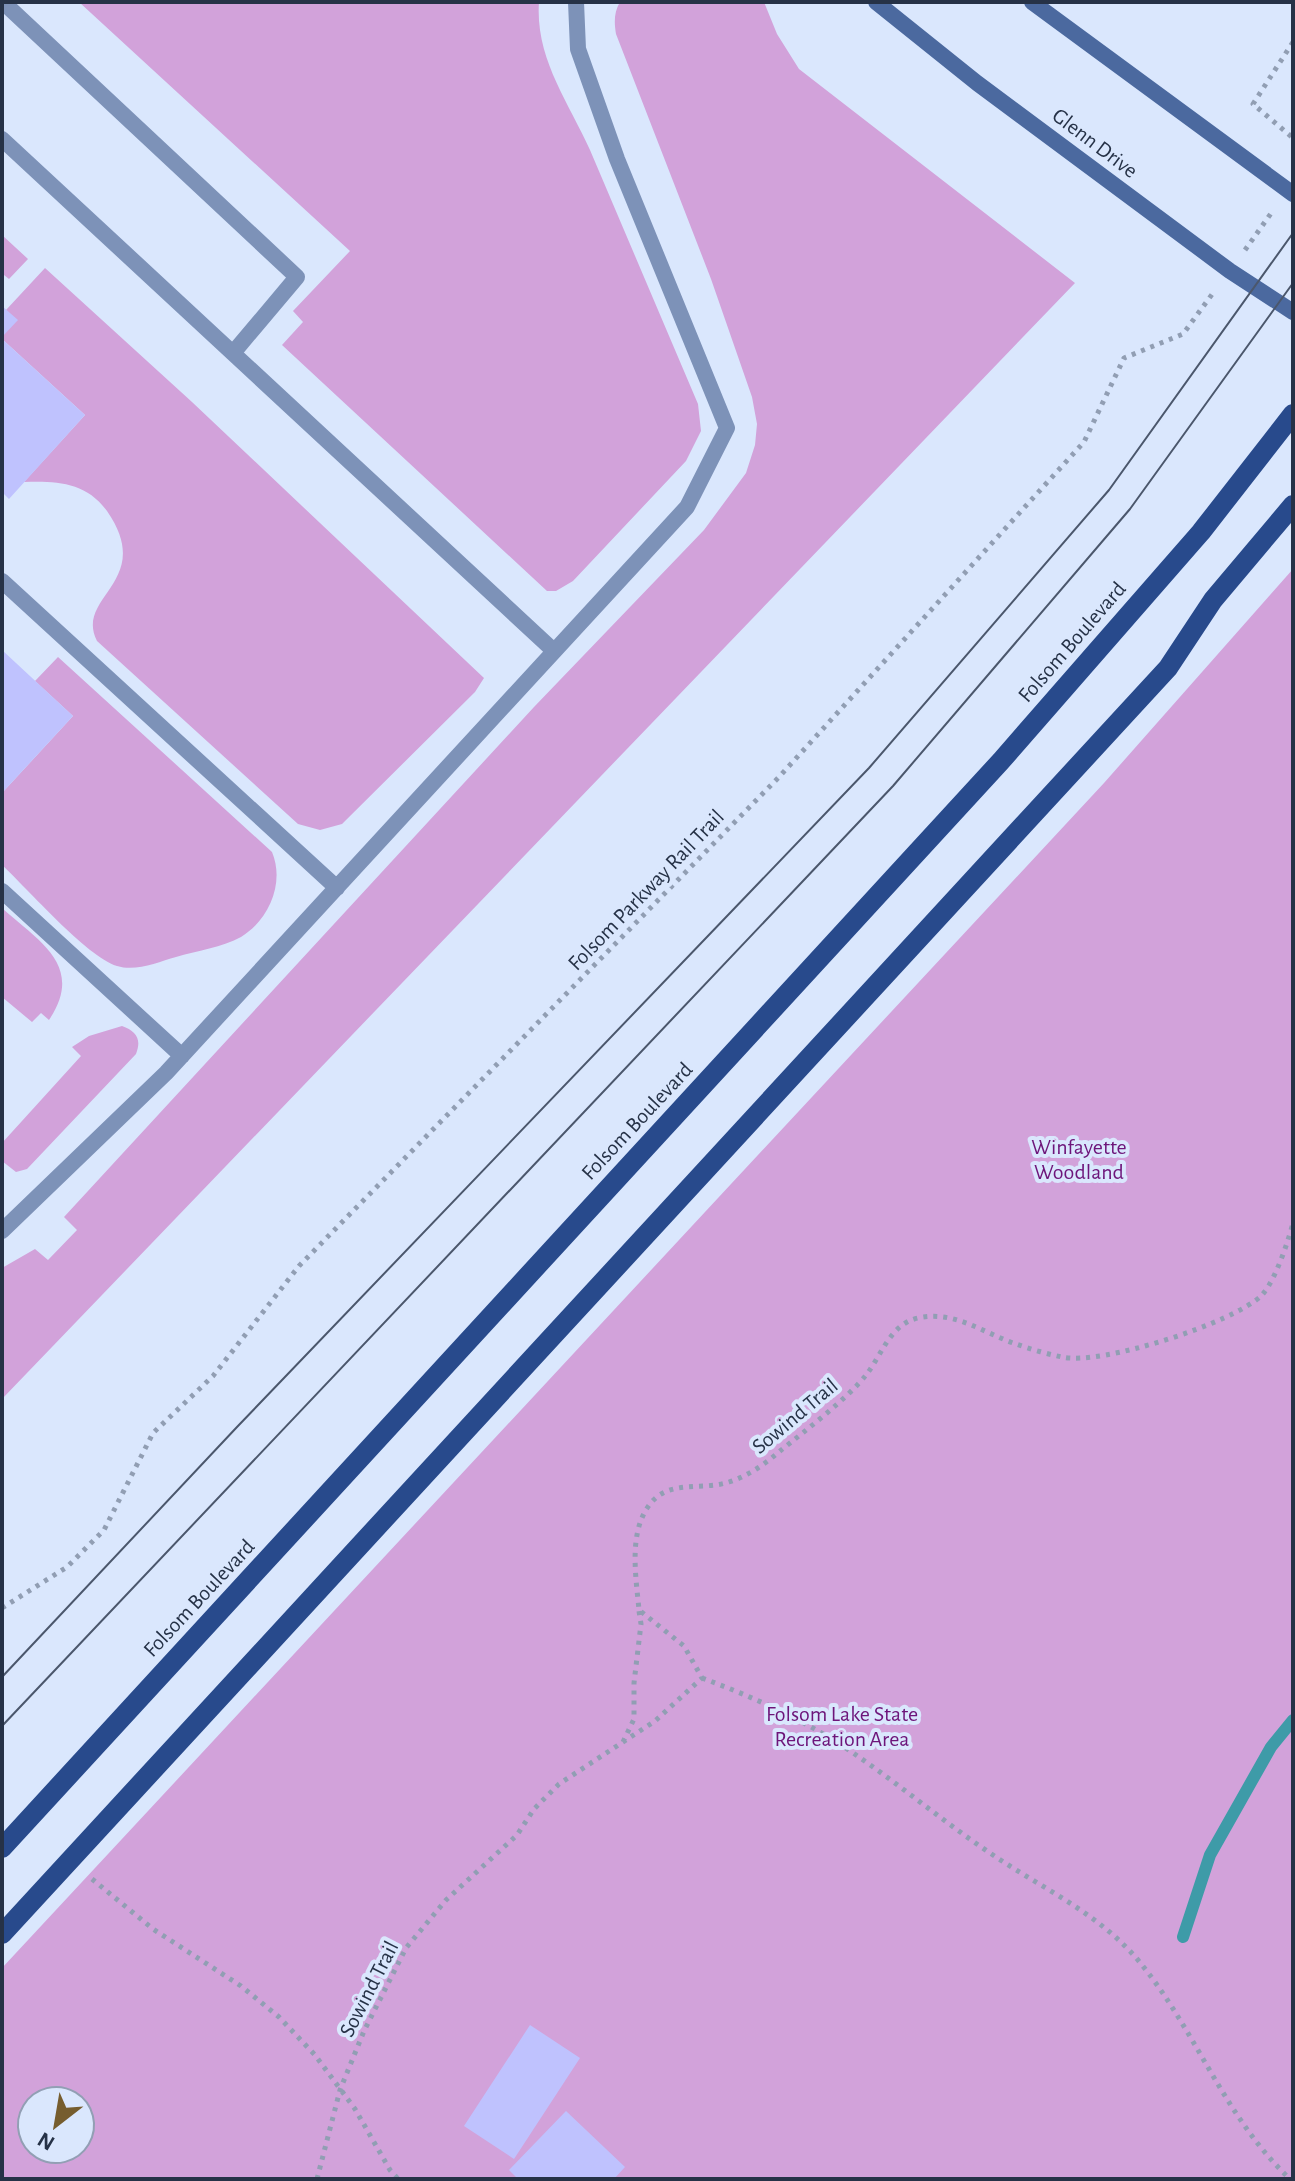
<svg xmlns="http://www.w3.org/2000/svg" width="1295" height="2181" font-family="'Alegreya Sans',sans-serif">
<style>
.green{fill:#d2a2da;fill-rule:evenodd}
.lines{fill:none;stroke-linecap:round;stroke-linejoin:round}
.stream{stroke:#3e9ba8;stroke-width:12}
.building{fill:#bfc2fe}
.path{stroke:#919eb3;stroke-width:5;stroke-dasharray:4 6;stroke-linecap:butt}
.lane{stroke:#7d92b8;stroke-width:16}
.secondary{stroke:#4b699f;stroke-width:16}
.primary{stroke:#284a8c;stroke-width:20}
.tram{stroke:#4b576c;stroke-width:2}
.labels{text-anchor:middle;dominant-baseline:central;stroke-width:8;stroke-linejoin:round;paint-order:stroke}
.street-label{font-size:22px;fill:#263247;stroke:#dae7fd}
.park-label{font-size:22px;fill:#6d157a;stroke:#dae7fd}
</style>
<rect width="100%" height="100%" fill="#dae7fd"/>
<path class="green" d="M79 2H539C535 58 568 101 590 150 626 235 662 319 698 404L701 431 686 461 573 581 556 591H547L282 345 303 322 293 311 350 251Z
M620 2H764L777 34 799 69 1075 283 2 1399V1268L35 1249 48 1260 77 1230 64 1217 534 707 704 530 746 473 755 445 757 424 752 397 711 279 616 34C614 22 614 12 620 2Z
M2 235 28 259 9 279 4 275 2 277Z
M45 268 192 402 484 678 475 692 342 824 320 830 298 824 97 641C74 596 156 582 107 511 86 482 57 481 24 482L85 415 2 339 6 310Z
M1293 569V2179H2V1968L1104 783ZM32 2101H80V2149H32Z
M58 657 272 852C285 883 269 920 241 937 223 947 196 951 176 957 158 962 136 972 117 966 86 956 28 889 2 865V793L73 716 35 681Z
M2 908C40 942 85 966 49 1020L41 1013 32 1022 2 997Z
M122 1026C136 1031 142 1039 136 1054L27 1169 16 1172 2 1161V1143L81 1056 72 1047 89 1036Z"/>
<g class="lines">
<path class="stream" d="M1183 1937 1210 1855 1271 1747 1293 1720"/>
</g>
<path class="building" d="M2 306 18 320 2 337Z
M2 339 85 415 9 499 2 492Z
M2 650 73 716 2 793Z
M530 2025 580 2058 514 2159 464 2126Z
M566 2111 625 2167 614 2179H518L509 2170Z"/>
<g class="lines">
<path class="path" d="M1293 42 1253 104 1293 138
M1245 250 1272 212
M2 1608 67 1567 104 1530 153 1433 213 1376 299 1266 779 777 1084 442 1124 358 1183 334 1213 293
M702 1678C756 1698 811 1723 859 1757 905 1789 949 1826 996 1857 1047 1891 1103 1916 1142 1965 1197 2033 1225 2118 1290 2179
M623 1742 634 1719V1683L641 1624 639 1611
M92 1879 153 1929 241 1986 279 2017 315 2055 355 2109 390 2170 398 2179
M317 2179 340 2090 364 2031 406 1948 446 1900 517 1835 534 1809 559 1784 655 1721 702 1678 684 1646 639 1610C636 1577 628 1532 650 1504 669 1479 702 1491 729 1482 748 1476 765 1464 780 1451 805 1431 848 1398 866 1375 882 1355 890 1324 918 1318 955 1310 983 1333 1016 1344 1030 1349 1047 1354 1062 1357 1100 1366 1234 1323 1262 1295 1275 1281 1288 1242 1293 1223"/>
<path class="lane" d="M3 2 297 277 233 353
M2 139 554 651
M2 581 337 888
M2 891 182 1056
M2 1231 166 1073 687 507 727 428 617 159 578 49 576 2"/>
<path class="secondary" d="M876 2 977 83 1230 271 1293 312
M1032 2 1293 194"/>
<path class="primary" d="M2 1848 1001 761 1201 532 1293 414
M2 1934 1168 668 1213 600 1293 505"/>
<path class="tram" d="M2 1677 237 1427 869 768 1109 490 1293 233
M2 1726 893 786 1130 509 1293 283"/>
</g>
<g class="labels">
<g class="street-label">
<text transform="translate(1095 143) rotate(37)">Glenn Drive</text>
<text transform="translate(1072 642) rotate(-49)">Folsom Boulevard</text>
<text transform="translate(646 890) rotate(-46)">Folsom Parkway Rail Trail</text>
<text transform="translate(637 1121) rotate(-47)">Folsom Boulevard</text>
<text transform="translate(795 1416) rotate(-40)">Sowind Trail</text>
<text transform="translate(199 1598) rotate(-47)">Folsom Boulevard</text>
<text transform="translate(369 1989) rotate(-63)">Sowind Trail</text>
</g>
<g class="park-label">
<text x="1079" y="1147">Winfayette<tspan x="1079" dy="25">Woodland</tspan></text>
<text x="842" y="1714">Folsom Lake State<tspan x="842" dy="25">Recreation Area</tspan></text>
</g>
</g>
<rect width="1295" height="2181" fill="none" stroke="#263247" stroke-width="8"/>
<g transform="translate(56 2125) rotate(211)"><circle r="38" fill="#dae7fd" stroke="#929fb4" stroke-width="2"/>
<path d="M0-6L14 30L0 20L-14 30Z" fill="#765d2e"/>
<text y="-12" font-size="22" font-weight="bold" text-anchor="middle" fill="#263247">N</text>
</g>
</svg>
